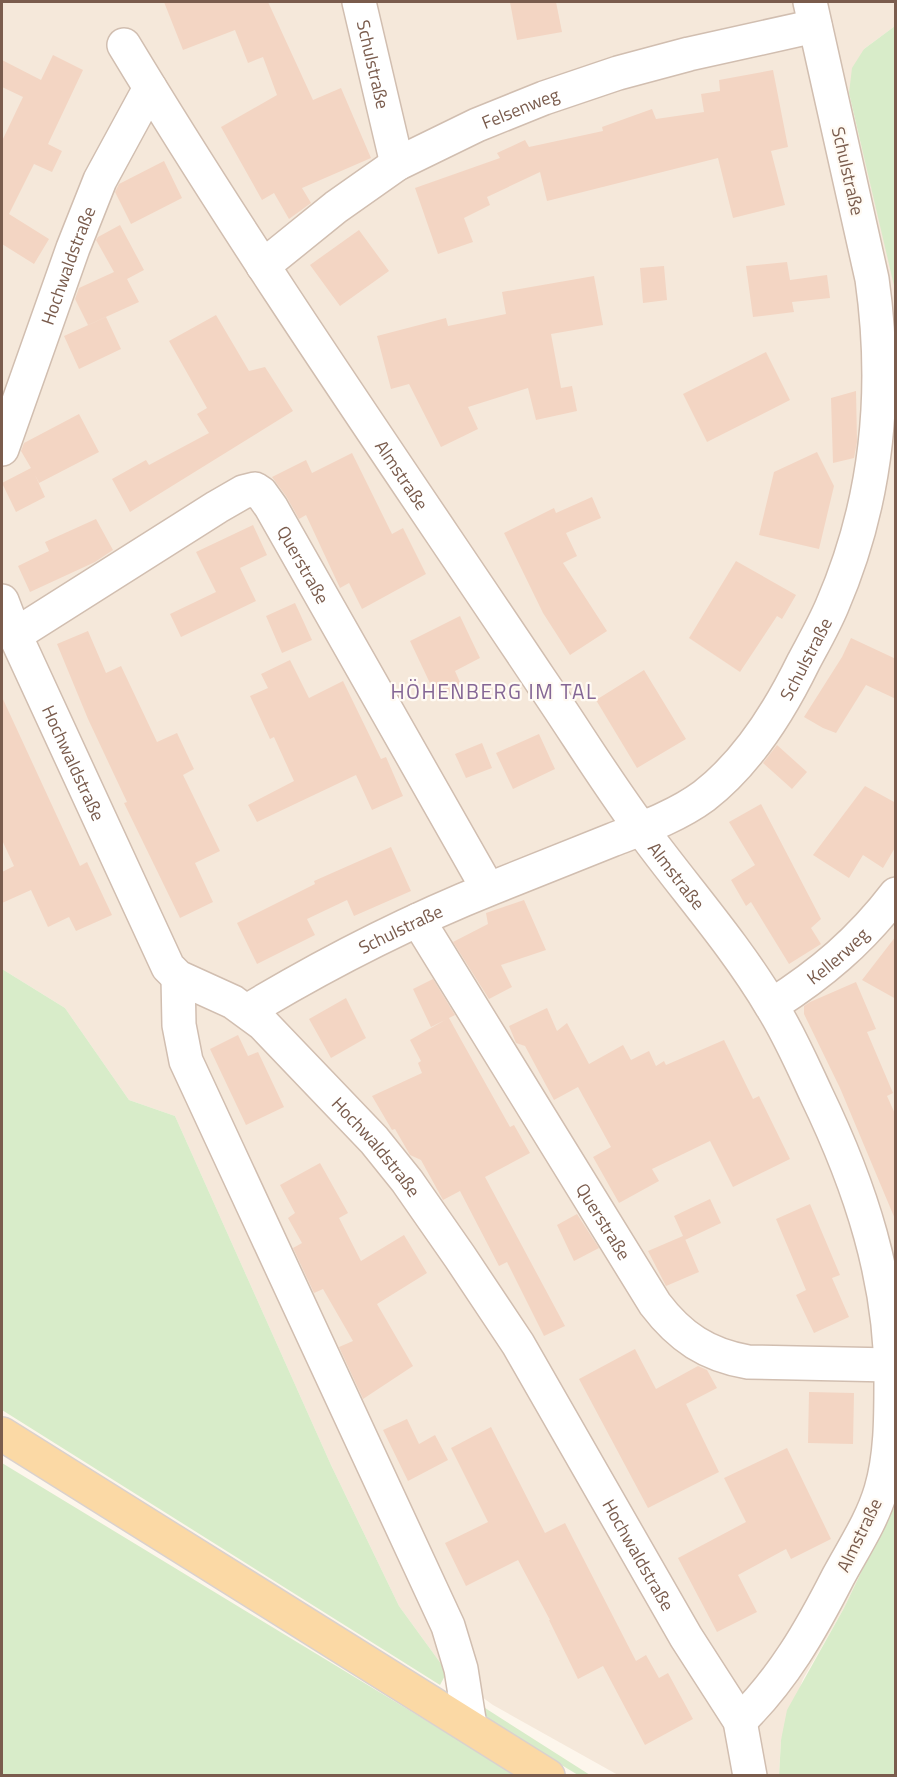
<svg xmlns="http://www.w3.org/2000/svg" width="897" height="1777" font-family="'Titillium Web',sans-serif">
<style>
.residential{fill:#f5e8da}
.green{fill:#d8ecc9}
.building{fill:#f3d5c3}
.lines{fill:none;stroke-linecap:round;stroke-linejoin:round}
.minor-casing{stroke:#d1beb0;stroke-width:36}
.major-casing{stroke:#dad1cd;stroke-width:36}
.minor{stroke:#fff;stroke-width:33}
.major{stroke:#fbd9a5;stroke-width:33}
.labels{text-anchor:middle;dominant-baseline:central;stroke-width:4.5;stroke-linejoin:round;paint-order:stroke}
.street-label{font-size:18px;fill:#7a5c4d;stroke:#fffaf3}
.quarter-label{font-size:21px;letter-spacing:1.5px;fill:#846695;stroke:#fffaf3}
</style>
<rect width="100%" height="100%" fill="#fdf6ec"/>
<path class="residential" d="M2 2H895V26L864 49 849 93 896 290 895 1508 891 1510 844 1608 803 1679 781 1740 779 1775H618L493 1705 447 1672 399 1606 331 1465 175 1116 129 1100 65 1008 2 969Z"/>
<path class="green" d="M895 26V290L849 93 852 68 864 49Z
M2 969 65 1008 129 1100 175 1116 331 1465 399 1606 447 1672 440 1685 2 1410Z
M2 1463 465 1744 514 1775H2Z
M895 1508V1775L779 1776 781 1740 787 1710 844 1608 891 1510Z
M479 1706 485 1708 590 1775H578L481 1716Z"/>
<path class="building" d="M164 2H268L313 100 341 88 371 158 302 188 311 203 289 219 274 193 262 200 221 127 277 95 263 57 248 63 235 30 183 50Z
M510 2H556L562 32 517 40Z
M53 55 83 70 48 144 62 151 52 172 34 164 9 214 49 239 34 264 2 244V141L23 97 2 87V60L41 80Z
M773 70 788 147 771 151 785 205 733 218 718 158 547 201 540 172 487 197 490 205 464 218 473 242 438 254 415 188 500 158 497 153 525 140 529 147 603 131 602 127 652 109 656 119 704 112 701 94 720 91 719 80Z
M164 161 182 198 131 224 115 192 119 184Z
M120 225 144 270 127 279 139 302 88 325 75 299 79 288 114 272 96 240 98 237Z
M359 230 389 271 340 306 310 265Z
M787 262 790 280 827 275 830 298 792 302 794 312 753 317 746 266Z
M664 266 667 300 643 303 640 268Z
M594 276 603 325 551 334 561 388 572 386 577 411 536 420 528 388 468 407 478 429 441 447 409 384 391 389 377 336 446 318 448 326 506 314 502 292Z
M216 315 249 371 265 367 293 411 130 512 112 479 146 460 149 465 209 433 197 414 207 408 169 341Z
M106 317 121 349 79 369 64 336Z
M766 352 790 400 707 442 683 394Z
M856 391 857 442 854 458 833 463 831 398Z
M79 414 99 452 39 483 35 475 45 497 16 512 2 483 31 468 21 451 24 443Z
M817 452 834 486 819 549 759 535 774 472Z
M352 453 392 534 403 528 426 574 362 609 349 583 340 588 306 515 299 519 286 496 272 477 306 460 312 473Z
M592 497 601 518 566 533 577 556 563 563 607 631 570 655 543 613 504 533 554 508 556 513Z
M96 519 113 550 95 562 30 592 18 566 49 551 45 542Z
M253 525 267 555 240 568 256 601 181 637 170 614 216 592 196 552Z
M736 561 796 595 782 619 777 616 740 672 689 638Z
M295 603 312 640 282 653 266 616Z
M460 616 480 658 455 671 462 687 437 698 410 641Z
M88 631 106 673 121 666 157 742 177 733 194 769 183 775 220 851 195 863 213 902 180 918 124 803 127 802 88 719 57 644Z
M851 638 896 659V699L866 685 836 733 823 728 804 717 842 657Z
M290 660 309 698 343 681 381 759 386 757 403 796 372 810 356 775 257 822 248 805 294 781 274 737 270 739 250 696 268 688 261 674Z
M644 670 686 739 637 768 596 700Z
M2 697 80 866 87 862 112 915 76 931 69 917 48 927 31 890 2 903V872L14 866 2 840Z
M539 734 555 769 513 789 496 753Z
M482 743 492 768 466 778 455 754Z
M777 745 807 772 792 789 763 763Z
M865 786 896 803V846L883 868 863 855 849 878 813 855Z
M761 804 821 919 811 928 821 944 789 964 751 902 746 906 731 880 755 865 729 822Z
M391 847 411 891 354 916 347 900 307 919 315 935 257 964 237 923 315 884 314 881Z
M524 900 546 950 501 965 512 987 489 999 453 942 488 924 486 913Z
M896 936V999L862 980Z
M433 979 455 1015 449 1018 460 1038 510 1127 514 1125 530 1153 485 1177 565 1326 544 1336 507 1262 499 1266 460 1191 443 1200 421 1160 410 1155 395 1129 392 1130 372 1096 422 1073 418 1063 421 1061 410 1040 445 1020 431 1027 413 989Z
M856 982 876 1029 867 1032 893 1093 887 1096 896 1116 895 1219 840 1088 804 1014V1006L810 1002Z
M346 998 366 1038 331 1058 309 1019Z
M547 1008 557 1031 567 1023 589 1064 623 1045 631 1060 649 1051 656 1066 664 1061 666 1065 724 1040 753 1099 759 1096 790 1159 733 1187 710 1141 652 1169 659 1181 619 1203 593 1157 611 1147 578 1087 554 1100 525 1046 516 1043 509 1026Z
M238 1035 248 1056 258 1052 284 1107 246 1125 210 1049Z
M320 1163 348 1213 339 1218 361 1261 404 1235 427 1273 377 1304 413 1366 363 1399 339 1347 353 1341 323 1289 314 1293 293 1248 302 1243 288 1218 295 1213 280 1185Z
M710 1199 721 1223 685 1240V1239L699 1272 666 1286 648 1251 683 1236 674 1216Z
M810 1204 840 1275 832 1278 849 1317 814 1333 796 1295 806 1290 776 1219Z
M577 1214 599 1248 574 1261 557 1225Z
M635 1349 656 1389 698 1366 707 1370 717 1388 686 1404 719 1472 648 1508 579 1379Z
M809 1392 854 1393 853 1444 808 1443Z
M407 1419 419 1444 435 1435 448 1460 408 1481 383 1430Z
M491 1427 545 1533 565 1523 636 1661 646 1655 659 1678 668 1673 693 1719 645 1745 603 1666 578 1679 549 1620H550L518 1560 466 1586 445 1543 488 1522 451 1448Z
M787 1448 831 1539 791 1559 786 1549 738 1575 757 1612 717 1632 678 1558 746 1522 724 1478Z"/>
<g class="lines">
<defs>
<g id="minor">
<path id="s1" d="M359 2 397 164"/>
<path id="s2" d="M124 45C255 262 400 470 541 681 576 732 608 785 645 834 687 891 736 946 772 1007 789 1034 802 1064 816 1094 860 1185 892 1281 891 1383 891 1418 891 1456 881 1490 872 1521 853 1549 838 1577 811 1630 783 1679 740 1721"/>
<path id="s3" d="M263 266 336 207 397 164 477 125 544 98 618 73 689 54 815 26"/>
<path id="s4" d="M2 449 73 248 100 180 150 88"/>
<path id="s5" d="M2 601 15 635 168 967 178 977 233 1002 263 1024 374 1140 407 1181 460 1257 518 1344 686 1637 740 1721 750 1776"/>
<path id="s6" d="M15 635 217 507 243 492 255 489 261 493 271 507 488 889"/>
<path id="s7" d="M418 920 655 1304C680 1337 707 1355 748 1362L891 1365"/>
<path d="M178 977 179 1025 186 1061 448 1626 461 1669 470 1726"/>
<path id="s8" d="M772 1005C821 974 860 941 896 894"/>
<path id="s9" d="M247 1011C325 964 407 922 492 888 532 872 572 856 612 840 643 828 677 816 704 796 748 762 779 712 803 663 813 644 824 625 832 606 878 500 888 392 872 279L810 2"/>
</g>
<path id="major" d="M2 1434 548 1776"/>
</defs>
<use href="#minor" class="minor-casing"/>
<use href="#major" class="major-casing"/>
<use href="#minor" class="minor"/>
<use href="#major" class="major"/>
</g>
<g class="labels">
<g class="street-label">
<text stroke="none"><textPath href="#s1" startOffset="64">Schulstraße</textPath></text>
<text stroke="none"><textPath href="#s3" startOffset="304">Felsenweg</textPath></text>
<text transform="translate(848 171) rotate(77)">Schulstraße</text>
<text stroke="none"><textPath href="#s4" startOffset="195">Hochwaldstraße</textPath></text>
<text stroke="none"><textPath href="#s2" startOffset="512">Almstraße</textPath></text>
<text stroke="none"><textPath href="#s6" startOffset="372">Querstraße</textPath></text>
<text stroke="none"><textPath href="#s9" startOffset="678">Schulstraße</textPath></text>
<text stroke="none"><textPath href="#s5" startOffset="177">Hochwaldstraße</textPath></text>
<text stroke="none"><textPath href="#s2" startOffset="998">Almstraße</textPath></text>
<text stroke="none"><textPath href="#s9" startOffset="174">Schulstraße</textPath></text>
<text stroke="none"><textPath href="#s8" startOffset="82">Kellerweg</textPath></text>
<text stroke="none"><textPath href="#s5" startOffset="681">Hochwaldstraße</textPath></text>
<text stroke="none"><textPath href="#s7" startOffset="354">Querstraße</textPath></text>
<text transform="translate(859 1535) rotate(-64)">Almstraße</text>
<text stroke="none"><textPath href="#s5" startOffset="1167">Hochwaldstraße</textPath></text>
</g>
<g class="quarter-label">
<text x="494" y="691">HÖHENBERG IM TAL</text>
</g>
</g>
<rect width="897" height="1777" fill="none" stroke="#7a5c4d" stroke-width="6"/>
</svg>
